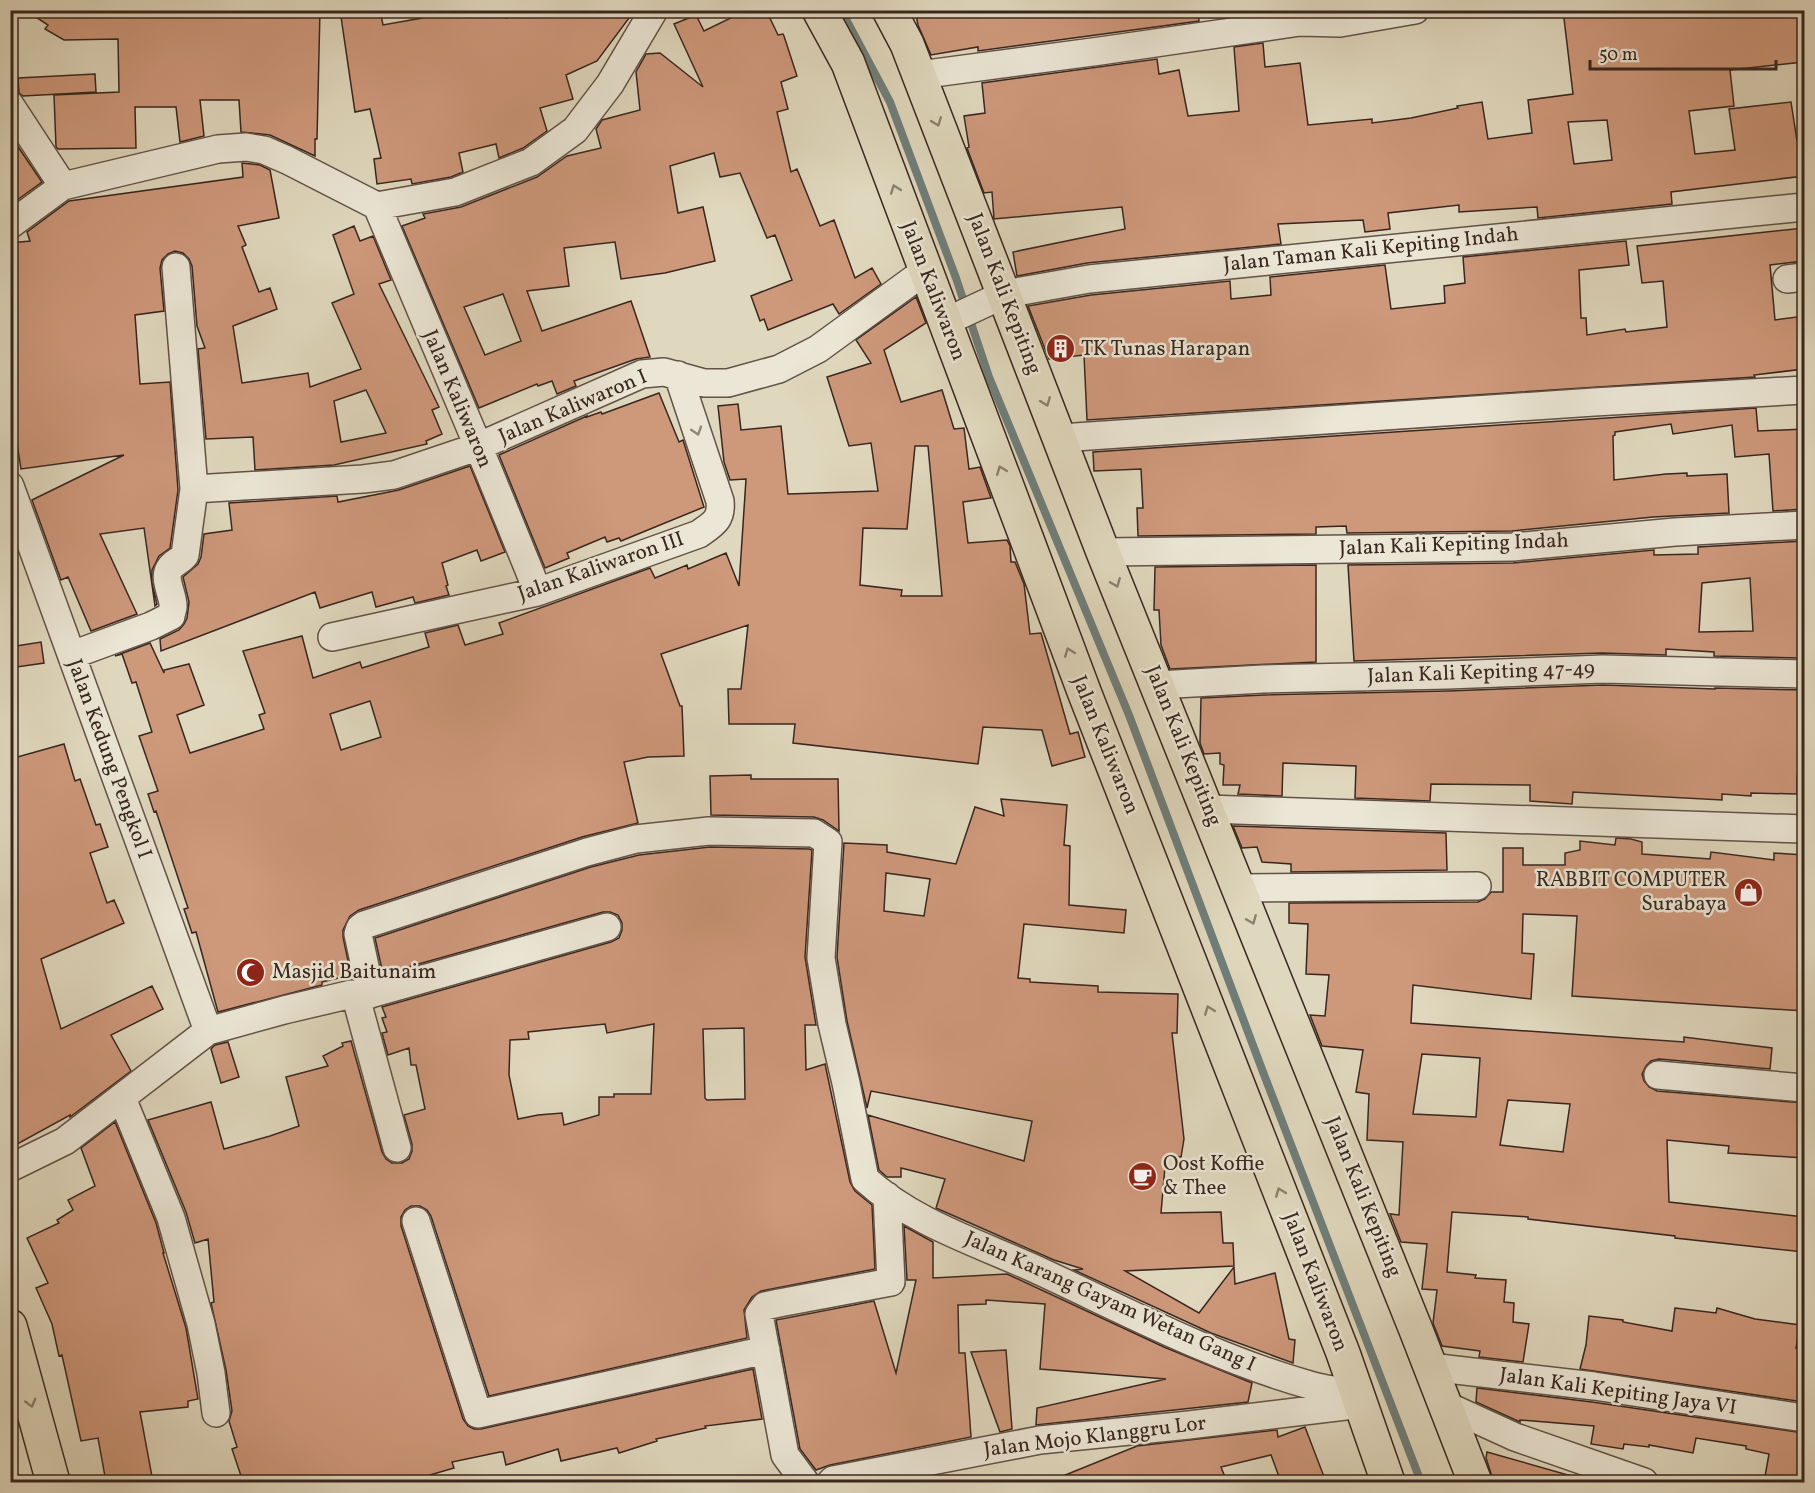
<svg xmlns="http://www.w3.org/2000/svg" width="1815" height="1493" font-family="Vollkorn,serif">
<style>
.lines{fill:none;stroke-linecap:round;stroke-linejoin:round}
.stream{stroke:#6f7e7a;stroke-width:8}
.building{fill:#ce987b;stroke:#38261f;stroke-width:1.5;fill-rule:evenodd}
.minor-casing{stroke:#625247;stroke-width:30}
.major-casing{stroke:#38261f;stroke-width:36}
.minor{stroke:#ebe6d5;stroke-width:27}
.major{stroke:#e0d8be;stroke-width:33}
.oneway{stroke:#8c7f6e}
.oneway2{stroke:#92867a}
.labels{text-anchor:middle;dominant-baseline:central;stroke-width:5;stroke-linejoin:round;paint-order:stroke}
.street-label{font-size:21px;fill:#38261f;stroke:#ebe6d5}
.poi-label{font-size:21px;fill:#38261f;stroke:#ebe6d5;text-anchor:start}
</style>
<rect width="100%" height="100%" fill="#e0d8be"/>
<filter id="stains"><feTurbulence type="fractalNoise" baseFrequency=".00333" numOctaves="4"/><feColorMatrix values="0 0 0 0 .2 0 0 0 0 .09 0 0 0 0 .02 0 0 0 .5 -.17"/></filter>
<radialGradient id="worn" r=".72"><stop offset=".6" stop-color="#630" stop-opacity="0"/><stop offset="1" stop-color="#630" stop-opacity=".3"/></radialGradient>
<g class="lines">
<path class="stream" d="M841 10 890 102 956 278 989 377 1129 715 1263 1072 1421 1482"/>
</g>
<path class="building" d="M25 10H71L78 14 121 13V10H320L317 139H315V156L270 135 241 132 239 100H200L204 136 180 142 176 107H135L136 148 58 149 56 147 54 95 119 92 118 39 64 40 45 29 48 25Z
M340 10H380L383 25 422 18V13L439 10H505L506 18 534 10H635L597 61 566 75 573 99 540 108 547 131 523 148 499 158 496 144 459 153 463 172 451 177 412 184 411 179 377 184 374 159 381 158 370 109 355 112Z
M747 10H766L778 35 783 34 784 36 797 76 781 82 788 109 777 112 791 172 797 169 820 226 834 220 855 278 872 268 881 284 839 314 833 304 768 330 764 319 760 321 751 296 792 280 775 235 767 238 740 173 720 177 714 153 670 166 678 213 703 207 715 261 665 273 621 279 615 242 564 248 569 286 527 291 542 331 631 301 650 357 636 359 574 381 576 386 557 394 552 381 538 386 537 384 479 408 402 226 425 218 423 214 461 207 537 177 567 156 601 148 596 129 602 120 640 110 636 72 646 54 660 53 703 87 674 24 696 15 704 31ZM503 294 521 341 485 355 464 307Z
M915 10H1198L1199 21 978 51V47L931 55 918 25Z
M1231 10H1260L1261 12 1232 16Z
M1563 10H1804V62L1730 70 1734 106 1689 111 1695 154 1735 150 1729 109 1791 102 1797 141H1804V176L1671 192 1672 204 1538 218 1537 207 1459 212V205L1388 213 1390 229 1365 232 1363 220 1278 224 1281 244 1087 263 1017 276 1013 252 1125 229 1122 207 994 219 992 192 984 193 967 148 969 147 964 116 985 113 982 83 1157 59 1159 74 1179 70 1188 116 1239 111 1234 47 1263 43 1265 67 1300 63 1308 125 1372 119V123L1411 118 1458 108 1457 106 1482 102 1488 139 1532 133 1528 100 1573 94ZM1607 120 1612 160 1574 164 1568 122Z
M95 74 96 92 23 96 19 93 18 78Z
M10 135 42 182 13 203 10 198Z
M242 163 260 165 270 170 279 218 238 226 246 245 242 247 259 292 270 288 277 309 233 326 242 383 308 373 310 387 361 369 332 303 354 294 333 235 354 226 360 241 373 236 391 280 379 284 439 407 432 410 442 434 426 441 427 444 334 465 255 470 253 437 206 439 198 349 205 348 197 326 192 266 189 259 183 253 175 251 168 254 162 260 160 268 164 311 135 315 140 384 170 382 178 490 170 548 159 556 152 570V583L157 604 155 606 144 528 100 534 137 614 91 631 68 577 61 580 32 500 124 455 21 469 10 397V243L30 241 27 232 69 201 243 177ZM366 390 386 433 341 442 334 401Z
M1804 228V261L1770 265 1775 320 1804 316V369L1754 375 1755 377 1087 420 1084 355 1049 359 1028 306 1091 295 1230 281 1231 299 1271 295 1270 277 1385 265 1391 309 1445 303 1444 286 1465 283 1463 257 1626 241 1629 265 1579 270 1581 318H1586L1587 335 1625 329 1626 332 1667 327 1663 281 1642 283 1637 246Z
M916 297 926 323 884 350 901 402 942 390 954 429 964 428 969 469 980 467 991 498 963 502 968 543 1007 540 1010 546 1011 562H1015L1024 584 1030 634 1041 633 1070 734 1078 732 1085 757 1052 766 1042 730 983 727 978 764 793 743 795 724H729L728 689H741L748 625 661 654 680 706H682L684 756 648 757 624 762 638 823 582 837 359 910 350 916 343 930V937L351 975 322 982V985L218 1012 196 932 192 933 184 909 188 908 156 811 154 812 148 794 158 791 139 736 152 732 136 682 132 683 122 654 115 656 150 643 164 673V670L189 664 204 705 177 715 190 753 264 729 259 715 265 713 243 651 302 636 313 678 360 662 362 668 429 647 425 633 458 625 465 645 503 634 499 623 650 568 655 578 687 565 688 569 726 553 739 586 746 479 730 480 724 462 718 406 738 404 741 430 781 426 788 494 878 491 871 443 849 446 827 377 871 363 856 340ZM915 446H928L942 596H901L902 590 860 585 863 528 907 529ZM370 701 381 737 341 750 330 714Z
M659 393 679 442 683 440 704 507 621 541 619 538 607 542 605 537 567 553 569 558 545 568 499 455 587 416V417L601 412 602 414Z
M1756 408 1758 431 1804 429V509L1773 511 1769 454 1735 457 1732 425 1673 434 1671 424 1615 432V435L1613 436 1614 480 1666 474 1687 473V476L1727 474 1729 513 1653 517 1512 531 1347 533 1346 526 1316 527V534L1138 536 1137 508H1143L1141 469 1094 471 1093 452Z
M470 466 505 552 481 561 477 550 442 563 448 585 446 586 449 595 415 603 413 597 376 607 372 592 320 608 315 592 161 651 160 639 179 630 184 624 187 618 189 602 183 577 198 564 201 557 204 534 232 530 229 503 337 496 338 502 399 490Z
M1804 541V658L1714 656V652L1666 649V655L1602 653 1354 661 1348 565 1513 563 1654 550V555L1698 554V547ZM1750 578 1753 631 1699 632 1702 583Z
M1316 565V662L1170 669 1161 645 1159 610H1154L1155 567Z
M41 642 44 663 10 668V647Z
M1603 685 1715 689V688L1804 690V776H1797V794L1751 793V796L1722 794V800L1573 792 1572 804 1530 801V785L1431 784 1430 801 1355 798 1356 766 1283 763 1282 796 1238 794 1240 785H1223L1224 765 1220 764V753L1204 754 1200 743 1201 698 1264 695 1448 691Z
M64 744 75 781 80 779 96 825 100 824 108 847 90 853 107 903 114 900 124 923 41 959 61 1029 152 986 163 1009 111 1035 131 1071 70 1117V1115L10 1148V759Z
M751 775V779H838L839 831 823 820 814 817 711 815 710 776Z
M1001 799 1067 805 1064 845 1070 846 1069 905 1126 910 1124 933 1024 924 1018 978 1030 979V982L1098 986V992L1178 994 1177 1033H1172L1184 1139 1181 1157 1166 1155 1161 1213 1221 1212 1223 1243H1233L1234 1266 1125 1271 1199 1313 1234 1267 1235 1284 1275 1273 1289 1339 1295 1340 1293 1363 1211 1333 1074 1270 1083 1269 1054 1260 936 1208 945 1179 901 1168V1177H887L879 1170 868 1115 1024 1161 1032 1121 871 1091 867 1108 847 1021 837 957 844 843 887 845V852L956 864 975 807 1004 816ZM886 873 930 879 924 916 884 911Z
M1233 826 1446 833 1447 870 1291 872V864L1262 862 1257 847 1242 848Z
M1616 838 1631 839 1642 842V854L1710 859 1711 852 1774 860V853L1804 855V1011L1572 996 1577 916 1523 914 1522 953 1534 954 1531 999 1413 985 1411 1023 1684 1042V1037L1772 1048 1770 1069 1659 1059 1651 1061 1646 1066 1642 1074 1644 1081 1649 1087 1657 1091 1804 1103V1158L1728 1153 1729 1146 1667 1140 1669 1202 1804 1217V1252L1675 1238V1236L1528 1219V1217L1452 1212 1447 1272 1476 1275 1475 1278 1506 1280 1504 1302 1514 1303 1513 1322 1529 1324 1523 1362 1479 1357 1480 1351 1442 1346 1433 1323 1437 1290 1422 1289 1427 1244 1401 1242 1390 1214 1399 1215 1403 1142 1367 1140 1369 1094 1356 1092 1363 1050 1322 1046 1310 1015 1325 1016 1329 975 1306 974 1308 924 1289 923V903L1478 902 1485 899 1491 892H1503V848H1523V865H1565V853L1580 850V841L1615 845ZM1422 1054 1480 1058 1476 1117 1413 1114ZM1508 1100 1570 1104 1563 1152 1500 1145Z
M710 847 809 849 812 850 805 957 816 1025H805L806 1070 825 1064 850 1182 855 1191 872 1205 875 1269 761 1291 752 1297 744 1310 747 1338 489 1396 431 1216 427 1210 420 1206H411L405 1210 401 1217V1226L463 1419 468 1426 474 1429H481L753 1369 762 1419 705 1426 706 1428 656 1439 657 1441 619 1453 617 1448 561 1461 558 1449 506 1465 503 1452H500L452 1462 454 1468 423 1477 425 1482H243L232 1449 237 1447 229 1421 232 1411 226 1370 211 1303 214 1302 208 1239 195 1243 186 1212 148 1120 211 1102 224 1149 270 1136 299 1126 286 1077 328 1066 323 1056 343 1046 342 1043 351 1041 382 1152 386 1159 392 1163H402L409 1159 412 1151V1144L404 1115 425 1109 416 1065H411L409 1048 388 1055 382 1033 387 1032 382 1018 386 1017 382 1007 611 942 619 938 622 930V923L618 915 610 912H603L383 974 375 938 591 867 639 855ZM605 1024 607 1033 654 1024 651 1094H614V1097H599V1115L564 1125 562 1113 538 1115 518 1119 509 1075 510 1040 529 1039 528 1032ZM744 1028 745 1099 707 1100 705 1098 703 1029Z
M228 1042 239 1077 221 1083 211 1049 215 1045Z
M115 1122 156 1223 164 1253H163L186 1328 198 1399 188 1401V1407L140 1412 153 1482H106L98 1438 81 1441 62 1355 59 1356 52 1324 36 1288 48 1283 27 1238 59 1223 57 1220 73 1210 68 1200 95 1186 81 1148Z
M904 1226 933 1242V1278L1007 1274 1164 1347 1252 1383 1248 1402 1036 1425 1037 1408 1166 1379 1040 1369 1045 1304 986 1300V1304L958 1305 959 1353H965L971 1437 830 1465 816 1470 800 1449 776 1320 874 1301 896 1373 916 1280H907Z
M1675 1308 1716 1313 1717 1308 1755 1319 1800 1325 1796 1348 1804 1349V1402L1580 1369 1586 1345 1589 1316 1623 1320V1322L1672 1331Z
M1006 1350 1012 1429 1000 1432 971 1352Z
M1477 1388 1592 1402 1804 1433V1482H1764L1769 1454 1746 1449V1446L1696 1438 1693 1453 1649 1445V1447L1624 1444 1623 1449 1591 1444 1594 1426 1520 1420V1422L1476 1402Z
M1305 1427 1326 1482H1281L1271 1455 1221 1467 1227 1482H1048L1137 1446 1277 1430 1278 1437Z
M1487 1452 1575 1477 1574 1482H1504L1493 1480 1486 1458Z"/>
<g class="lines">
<defs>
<path id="minor" d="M919 75 1100 51 1300 22 1340 23 1415 10
M10 105 63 186
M377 206 489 472 531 575 537 592
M10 225 63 186 218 149 246 147 264 150 287 160 377 206 455 192 531 162 575 130 610 84 654 10
M1787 279 1804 277
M945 322 1005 294 1089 279 1804 207
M1060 438 1594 402 1804 390
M10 486 208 1031
M194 489 363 479 394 475 477 447 642 374 664 372 704 383H728L779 369 818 349 925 271
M1103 552 1513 547 1675 532 1804 525
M332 637 537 592 699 534C713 524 722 520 720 501L678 375
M72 655 151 626 171 616C171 614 173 609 173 607 174 596 162 578 170 568 174 562 181 561 185 555L194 489 176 267
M1158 685 1263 679 1448 675 1603 669 1804 674
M1208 809 1804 829
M1239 888 1477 886
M371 994 358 934 360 928 364 925 587 852 636 839 709 831 814 833 828 842 821 958 832 1024 846 1083 865 1179C912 1222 975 1242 1033 1268 1124 1310 1215 1359 1313 1386 1327 1390 1343 1391 1358 1393
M356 998 607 927
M1658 1075 1804 1088
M122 1098 171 1218 201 1324 211 1373 216 1413
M10 1168 65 1141 208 1031 284 1010 352 994 357 1001 397 1148
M416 1221 478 1414 766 1350
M1430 1367 1594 1386 1804 1418
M1445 1405 1515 1437 1644 1482
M805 1482 785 1455 759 1314 765 1306 779 1303 891 1282 887 1196
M831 1482 833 1480 1040 1440 1189 1425 1362 1404"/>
<path id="major" d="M819 10 848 63 1085 694 1343 1353 1388 1482
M889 10 907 44 1103 552 1416 1330 1475 1482
M10 1326 53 1482"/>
</defs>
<use href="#minor" class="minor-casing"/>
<use href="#major" class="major-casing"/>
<use href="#minor" class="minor"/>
<use href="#major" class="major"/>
</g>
<defs><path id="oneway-chevron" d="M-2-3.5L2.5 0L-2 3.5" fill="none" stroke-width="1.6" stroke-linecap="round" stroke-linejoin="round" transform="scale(1.5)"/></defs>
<g class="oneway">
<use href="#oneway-chevron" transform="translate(937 122) rotate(69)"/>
<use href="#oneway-chevron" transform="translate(895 189) rotate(-110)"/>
<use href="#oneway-chevron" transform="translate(1046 402) rotate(69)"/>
<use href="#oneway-chevron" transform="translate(1001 470) rotate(-111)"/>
<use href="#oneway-chevron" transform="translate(1116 583) rotate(68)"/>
<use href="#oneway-chevron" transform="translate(1069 652) rotate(-111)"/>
<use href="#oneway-chevron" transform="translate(1252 920) rotate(68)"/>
<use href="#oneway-chevron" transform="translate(1209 1010) rotate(-111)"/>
<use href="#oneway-chevron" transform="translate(1280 1192) rotate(-111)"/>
<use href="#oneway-chevron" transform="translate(31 1403) rotate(75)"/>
</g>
<use class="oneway2" href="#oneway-chevron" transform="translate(697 431) rotate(72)"/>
<defs>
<symbol id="building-disc" viewBox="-11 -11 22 22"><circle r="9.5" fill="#8f2418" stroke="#ebe6d5"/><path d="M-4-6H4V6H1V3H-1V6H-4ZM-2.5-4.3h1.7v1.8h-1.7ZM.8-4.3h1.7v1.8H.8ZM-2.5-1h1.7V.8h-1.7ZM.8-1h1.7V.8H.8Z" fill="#fff"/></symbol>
<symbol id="shop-disc" viewBox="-11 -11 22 22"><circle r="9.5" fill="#8f2418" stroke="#ebe6d5"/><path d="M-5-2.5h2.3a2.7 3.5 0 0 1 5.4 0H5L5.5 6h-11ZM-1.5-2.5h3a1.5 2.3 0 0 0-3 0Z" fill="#fff"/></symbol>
<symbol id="mosque-disc" viewBox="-11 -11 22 22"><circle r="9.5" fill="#8f2418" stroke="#ebe6d5"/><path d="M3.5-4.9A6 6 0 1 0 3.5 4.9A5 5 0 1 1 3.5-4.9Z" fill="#fff"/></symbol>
<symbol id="cafe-disc" viewBox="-11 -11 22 22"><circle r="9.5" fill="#8f2418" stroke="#ebe6d5"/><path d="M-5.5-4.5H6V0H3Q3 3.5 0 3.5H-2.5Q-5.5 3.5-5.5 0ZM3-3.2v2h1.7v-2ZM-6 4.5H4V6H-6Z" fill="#fff"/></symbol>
</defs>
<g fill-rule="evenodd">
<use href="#building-disc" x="1044" y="332" width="33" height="33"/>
<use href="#shop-disc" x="1732" y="876" width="33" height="33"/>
<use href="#mosque-disc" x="234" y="956" width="33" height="33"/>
<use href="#cafe-disc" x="1126" y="1160" width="33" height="33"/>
</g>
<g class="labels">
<g class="street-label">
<text transform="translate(1371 250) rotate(-6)">Jalan Taman Kali Kepiting Indah</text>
<text transform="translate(933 291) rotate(69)">Jalan Kaliwaron</text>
<text transform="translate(1004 294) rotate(69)">Jalan Kali Kepiting</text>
<text transform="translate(457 399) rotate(67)">Jalan Kaliwaron</text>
<text transform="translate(573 407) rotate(-23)">Jalan Kaliwaron I</text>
<text transform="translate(1454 545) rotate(-2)">Jalan Kali Kepiting Indah</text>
<text transform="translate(601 567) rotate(-19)">Jalan Kaliwaron III</text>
<text transform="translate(1481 673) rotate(-2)">Jalan Kali Kepiting 47-49</text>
<text transform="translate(1105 745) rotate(68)">Jalan Kaliwaron</text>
<text transform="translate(1183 746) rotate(68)">Jalan Kali Kepiting</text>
<text transform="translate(109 759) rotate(70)">Jalan Kedung Pengkol I</text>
<text transform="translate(1363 1197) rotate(68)">Jalan Kali Kepiting</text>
<text transform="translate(1315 1282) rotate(69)">Jalan Kaliwaron</text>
<text transform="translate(1110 1302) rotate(24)">Jalan Karang Gayam Wetan Gang I</text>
<text transform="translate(1618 1392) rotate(8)">Jalan Kali Kepiting Jaya VI</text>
<text transform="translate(1095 1437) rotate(-7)">Jalan Mojo Klanggru Lor</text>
</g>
<g class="poi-label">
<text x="1081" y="349">TK Tunas Harapan</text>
<text x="1727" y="880" text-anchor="end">RABBIT COMPUTER<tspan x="1727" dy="24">Surabaya</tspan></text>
<text x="272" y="972">Masjid Baitunaim</text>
<text x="1163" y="1164">Oost Koffie<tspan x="1163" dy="24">&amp; Thee</tspan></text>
</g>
</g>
<rect width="1815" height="1493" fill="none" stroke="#e0d8be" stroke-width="36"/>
<rect x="12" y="12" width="1791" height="1469" fill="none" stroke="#38261f" stroke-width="3"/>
<rect x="18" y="18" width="1779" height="1457" fill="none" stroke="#38261f" stroke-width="1.5"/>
<path d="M1590 60v9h186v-9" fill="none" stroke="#38261f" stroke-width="3"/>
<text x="1599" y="60" font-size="18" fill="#38261f" stroke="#ebe6d5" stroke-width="4.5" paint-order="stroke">50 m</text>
<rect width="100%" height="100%" filter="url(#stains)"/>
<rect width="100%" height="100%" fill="url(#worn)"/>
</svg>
